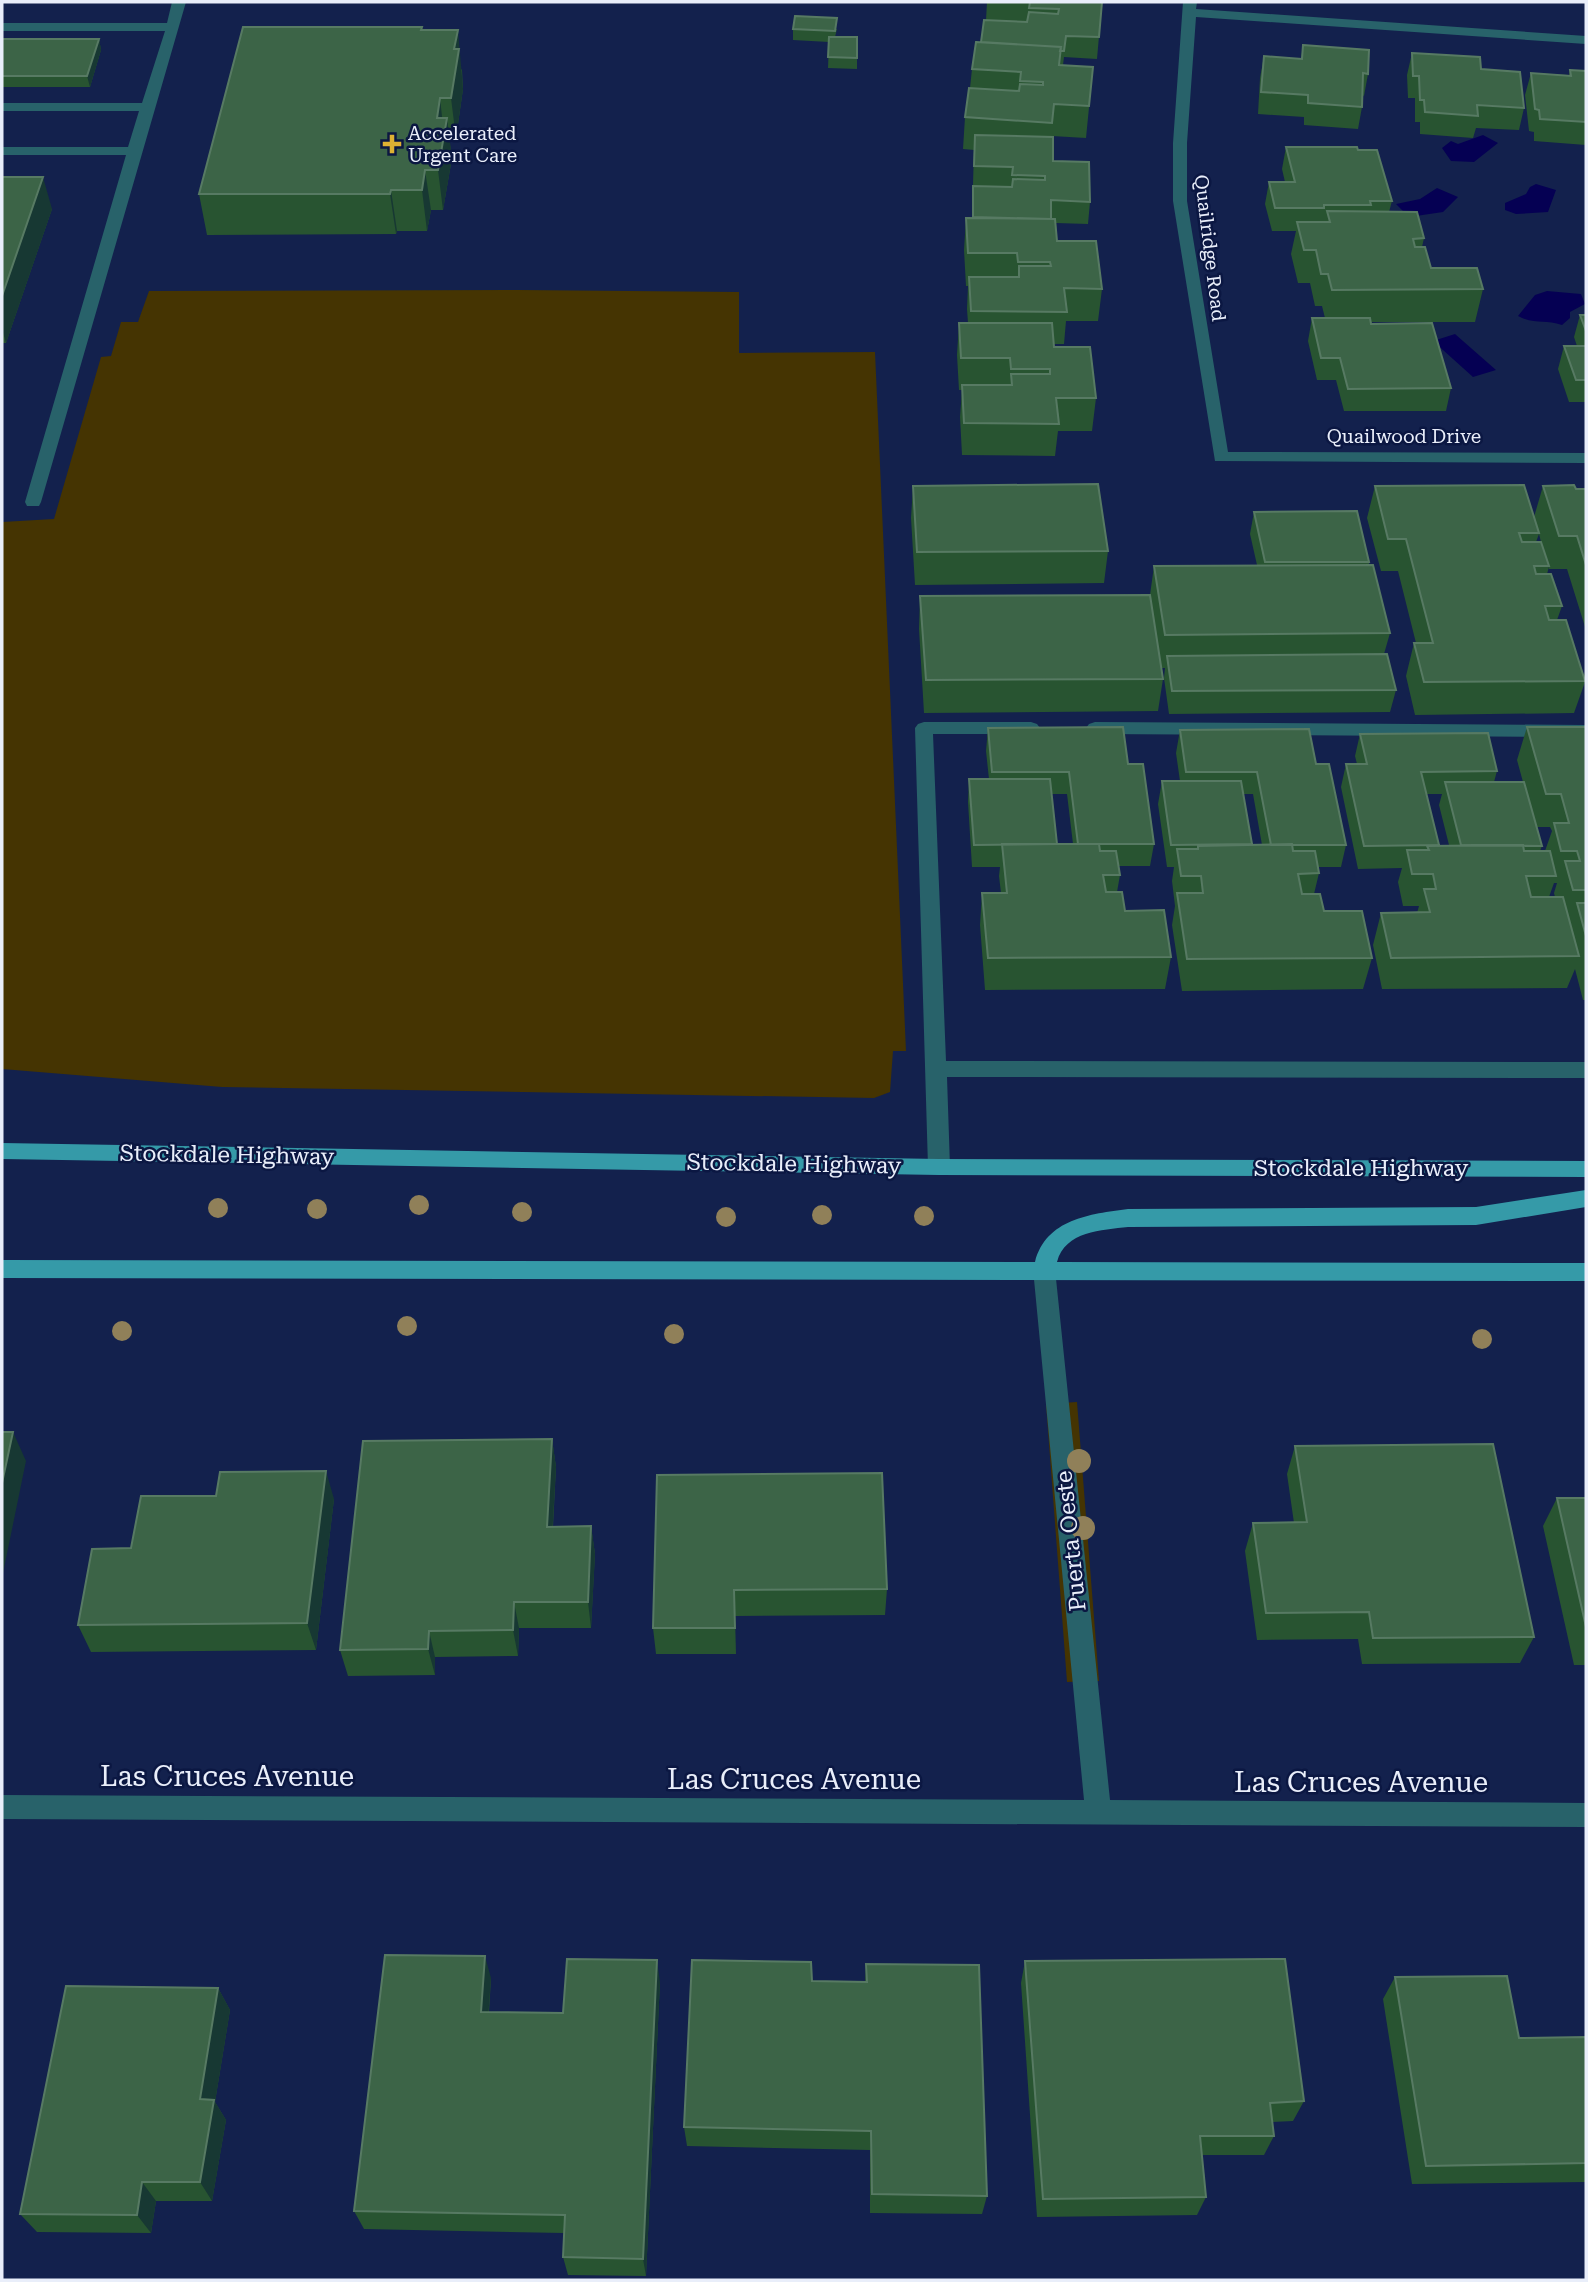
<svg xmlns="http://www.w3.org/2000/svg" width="1588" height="2282" font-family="'Roboto Serif',serif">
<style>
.green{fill:#453402}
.water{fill:#050053}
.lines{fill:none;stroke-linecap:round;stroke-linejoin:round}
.minor{fill:#28626a;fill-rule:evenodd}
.major{fill:#359aa8;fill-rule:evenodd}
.tree{fill:#908059}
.wall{fill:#285431;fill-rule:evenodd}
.shaded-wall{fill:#173833}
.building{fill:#3c6447;stroke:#577a63;stroke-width:2}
.poi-dot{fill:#deb133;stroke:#0b1742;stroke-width:2.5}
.labels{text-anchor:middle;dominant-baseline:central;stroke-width:5;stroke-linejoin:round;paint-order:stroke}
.far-poi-label{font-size:19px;fill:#e9eefa;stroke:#0b1742;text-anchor:start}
.far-street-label{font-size:19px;fill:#e9eefa;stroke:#0b1742}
.street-label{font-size:23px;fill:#e9eefa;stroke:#0b1742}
.near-street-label{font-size:28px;fill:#e9eefa;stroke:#0b1742}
</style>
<rect width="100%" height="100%" fill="#13214d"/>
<path class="green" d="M520 290 739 292V353L875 352 906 1051H893L890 1092 874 1098 222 1087 2 1069V522L54 519 101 357 111 356 121 322H138L149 291Z
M1077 1402 1099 1681 1067 1682 1046 1404Z"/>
<path class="water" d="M1483 135 1498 143 1474 162 1451 161 1442 148 1451 141 1458 144Z
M1536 184 1556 190 1548 212 1516 214 1505 210V203L1526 194 1530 187Z
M1437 188 1458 197 1443 212 1409 217 1396 204 1420 199Z
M1547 291 1581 294 1585 304 1570 312V318L1562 325C1545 319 1535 325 1518 316L1535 295Z
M1455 334 1496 370 1473 377 1433 341Z"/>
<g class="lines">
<path class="minor" d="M172 2H186L41 502 39 506H27L25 502 126 155H2V147H128L139 111H2V103H142L165 31H2V23H167Z
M1183 2H1197L1196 9 1586 36V44L1196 17 1187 143V201L1228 452 1586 453V463L1215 461 1173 201V143Z
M924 722H1031L1037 724 1040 728 1037 732 1031 734H933L946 1061 1586 1062V1078L947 1077 950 1167 946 1173 939 1175 932 1173 928 1167 915 728 918 724Z
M1095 722 1586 725V737L1095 734 1089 732 1086 728 1089 724Z
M1044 1260 1052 1263 1055 1269 1110 1800 1586 1803V1827L2 1819V1795L1084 1800 1033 1269 1036 1263Z"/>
<path class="major" d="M2 1143 939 1159 1586 1161V1177L939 1175 2 1159Z
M1586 1190V1207L1476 1225 1128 1227C1102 1230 1065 1231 1057 1262L1586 1263V1281L2 1278V1260L1035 1262C1046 1219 1090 1214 1128 1209L1476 1207Z"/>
</g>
<g class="tree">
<circle cx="419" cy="1205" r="10"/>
<circle cx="218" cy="1208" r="10"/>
<circle cx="317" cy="1209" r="10"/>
<circle cx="522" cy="1212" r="10"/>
<circle cx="822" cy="1215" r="10"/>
<circle cx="924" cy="1216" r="10"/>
<circle cx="726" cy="1217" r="10"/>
<circle cx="407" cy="1326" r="10"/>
<circle cx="122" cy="1331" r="10"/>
<circle cx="674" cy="1334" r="10"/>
<circle cx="1482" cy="1339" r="10"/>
<circle cx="1079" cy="1461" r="12"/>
<circle cx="1083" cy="1528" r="12"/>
</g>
<path class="wall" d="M987 2H1102L1097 59 1064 57 1063 65 1093 67 1086 138 1052 136 1051 137 1053 161 1090 202 1088 224 1056 223 1057 241 1102 289 1098 321H1066L1064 344H1053L1054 347 1096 398 1092 431H1058L1055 456 962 455 960 417 962 390H959L957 355 959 323H968L967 309 968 286H966L964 250 966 218H972L974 150 963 149 965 117 970 88 972 69 981 42 986 20Z
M422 27 423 30 462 70 463 89 456 138H449L452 158 443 210H431L427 231H397L396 234 207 235 199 194Z
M793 29H837L835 37H857V69L828 68 829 42 793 40Z
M2 39H99L101 50 90 87H2Z
M1303 45 1368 74 1364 96 1362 95V107L1358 129 1304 125V117L1258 114 1260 78 1264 56 1301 59Z
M1412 53 1481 69 1524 108 1519 130 1476 128 1473 138 1420 134V122H1415V98H1408L1407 75Z
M1570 70 1586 71V145L1534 141V132L1529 131 1525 95 1531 73 1569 75Z
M1286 147 1358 150 1392 201 1389 212 1424 238 1422 247 1431 268 1483 289 1475 322H1371L1451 388 1446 411H1344L1336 380H1317L1308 341 1312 318H1325L1322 306H1315L1310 283H1298L1291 254 1296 231H1272L1265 204 1269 182H1285L1282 169Z
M2 177 52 209 6 343H2Z
M1580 315H1586V402H1569L1558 369 1564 346H1577L1574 337Z
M913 486 1108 551 1104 583 915 585 911 518Z
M1375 486 1534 517 1543 486 1576 489H1586V630L1567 569H1549V567L1547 574 1562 606 1557 620 1584 676 1586 668V687L1585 682 1574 713 1415 715 1406 676 1414 643H1416L1398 571H1381L1367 518ZM1539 534 1541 542H1536Z
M1254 512 1369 562V565L1390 633 1384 654 1396 690 1390 712 1169 714 1164 678 1165 668H1161L1163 679 1158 711 924 713 919 629 920 596 1150 595 1154 566 1257 565 1250 534Z
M1527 727H1586V1000H1583L1575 969 1567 988 1382 989 1373 945 1381 913H1417L1419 906H1403L1398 882 1402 868 1358 869 1341 787 1346 764H1357L1355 756 1360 734 1497 771 1494 782H1523L1517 760ZM1426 794H1442L1439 805 1449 845H1439ZM1537 827H1550L1552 831 1545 851H1540L1542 846ZM1554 883H1557L1554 893 1555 897H1549Z
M988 728 1128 764 1154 844 1150 866H1118L1120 875 1117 892 1125 911 1171 957 1165 989 985 990 980 925 982 893H1001L999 876 1000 867H972L968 802 969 779H989L986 751ZM1052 794H1067L1073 844H1057Z
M1180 730 1316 764 1346 845 1341 867H1318L1319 873 1314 894 1324 911 1372 958 1363 989 1182 991 1172 925 1175 906 1172 881 1174 867H1167L1158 804 1162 781H1180L1176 753ZM1243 794H1253L1262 845H1252Z
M552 1439 556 1467 553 1527 591 1526 595 1554 591 1628H519L518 1656 435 1657V1675L348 1676 340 1650Z
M1295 1446 1534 1637 1520 1663 1362 1664 1358 1639 1257 1640 1245 1551 1253 1523H1294L1287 1474Z
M657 1475 887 1589 885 1615 735 1616 736 1654H656L653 1628Z
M216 1496 334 1499 316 1650 91 1652 78 1625 131 1548Z
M1557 1498H1586V1665H1574L1543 1526Z
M1025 1961 1304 2101 1293 2121 1272 2122 1274 2136 1264 2155H1202L1206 2197 1197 2215 1037 2217 1021 1983Z
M866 1964 987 2196 982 2214 870 2213V2150L687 2146 684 2127 812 1981 865 1982Z
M1395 1977 1519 2038 1586 2037V2182L1412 2184 1383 1999Z
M491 1978 489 2012 563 2013 660 1982 646 2276 568 2275 563 2257 564 2233 364 2229 354 2211Z
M218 1988 230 2010 215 2102 226 2120 212 2201H156L151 2233 37 2232 20 2214Z"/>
<path class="shaded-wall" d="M458 30 463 89 456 138 451 98 454 49Z
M99 39 101 50 90 87 87 76Z
M440 98 444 135 447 118 452 158 443 210 438 170 437 118Z
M425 170 431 210 427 231 422 190Z
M43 177 52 209 6 343 2 329V296Z
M391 190 397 231 396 234 390 194Z
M13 1432 26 1461 2 1578V1483Z
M552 1439 556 1467 551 1555 547 1527Z
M326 1471 334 1499 316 1650 307 1623Z
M591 1526 595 1554 591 1628 588 1602Z
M514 1602 519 1628 518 1656 513 1630Z
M429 1631 435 1657V1675L428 1649Z
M485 1956 491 1978 487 2033 481 2012Z
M657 1960 660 1982 646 2276 643 2259Z
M218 1988 230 2010 215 2102 226 2120 212 2201 200 2182V2099Z
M142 2182 156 2201 151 2233 137 2215Z"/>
<path class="building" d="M1030 2H1102L1099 37 1066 36 1064 51H1060L1061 47 981 42 984 20 1027 22 1029 12 1058 14 1059 9 1029 8Z
M795 16 837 18 835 31 793 29Z
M243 27H422L421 30H458L454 49H459L451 98H440L437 118H447L438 170H425L422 190H391L390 194H199Z
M829 37H857V58L828 57Z
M2 39H99L87 76H2Z
M976 42 1061 47 1059 65 1093 67 1089 106 1054 104 1052 123 965 117 969 88 1019 91 1020 84 1043 85V82L1020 81 1021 72 972 69Z
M1303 45 1369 50 1368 74 1363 73 1362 107 1308 103V95L1261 92 1264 56 1302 59Z
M1412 53 1480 57 1481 69 1520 72 1524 108 1477 105 1478 116 1425 112 1424 100H1420L1419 76H1413Z
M1570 70 1586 71V122L1540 119 1539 110 1535 109 1531 73 1571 76Z
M975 135 1053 137V161L1089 162 1090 202 1051 200V219L973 217V186L1012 187 1013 179 1045 180V176L1012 175 1013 167 974 166Z
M1286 147H1357L1358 150H1377L1392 201H1370L1371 205H1324V208H1275L1269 182H1295Z
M2 177H43L2 296Z
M1327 211 1417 212 1424 238 1413 239 1415 247H1425L1431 268H1477L1483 289 1332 290 1328 274H1321L1316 250H1304L1297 222H1330Z
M966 218 1055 219 1057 241H1096L1102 289 1064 288 1067 312 971 311 969 277H1019V266H1051L1050 262H1018L1017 253H968Z
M1580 315H1586V331Z
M1312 318H1370L1371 324 1432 323 1451 388 1348 389 1340 358H1321Z
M959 323H1052L1054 347H1090L1096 398H1056L1059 424 964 423 962 385H1012L1011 374H1050V369H1011L1010 358H961Z
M1564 346H1586V380H1576Z
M1098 484 1108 551 917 552 913 486Z
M1524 485 1539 533H1519L1522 542H1541L1549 566H1534L1536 574H1551L1562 606H1545L1549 620H1566L1585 681 1424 682 1414 643H1433L1406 539H1388L1375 486Z
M1574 485 1576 489H1586V565L1577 536H1559L1543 486Z
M1357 511 1369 562H1265L1254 512Z
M1373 565 1390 633 1165 635 1154 566Z
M1150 595 1163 679 926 680 920 596Z
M1387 654 1396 690 1172 691 1167 656Z
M1123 727 1128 764H1143L1154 844H1078L1069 772H992L988 728Z
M1527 727H1586V890H1573L1565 861H1580L1577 851H1561L1554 823H1569L1561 794H1546Z
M1309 729 1316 764H1329L1346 845H1271L1257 772H1186L1180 730Z
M1488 733 1497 771 1421 772 1439 845 1364 846 1346 764H1367L1360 734Z
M969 779H1050L1057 844 974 845Z
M1162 781H1241L1252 844 1171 845Z
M1445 782H1524L1542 846 1461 845Z
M1002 844H1099L1100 851H1116L1120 875H1103L1106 892H1122L1125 911 1164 910 1171 957 988 958 982 893H1007Z
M1292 844 1293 851H1315L1319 873 1298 874 1302 894H1320L1324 911H1362L1372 958 1187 959 1177 893H1203L1201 876H1181L1177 849H1198V846Z
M1523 845 1524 851H1550L1556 876H1526L1531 897H1563L1579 956 1391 958 1381 913 1430 912 1424 889H1436L1433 874H1412L1407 850H1429L1427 846Z
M1577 903H1586V936Z
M2 1432H13L2 1483Z
M552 1439 547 1527 591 1526 588 1602H514L513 1630 429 1631 428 1649 340 1650 363 1441Z
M1493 1444 1534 1637 1373 1638 1369 1612 1266 1613 1253 1523 1307 1522 1295 1446Z
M326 1471 307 1623 78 1625 92 1549 131 1548 141 1496H216L220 1472Z
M882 1473 887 1589 734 1590 735 1628H653L657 1475Z
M1557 1498H1586V1627Z
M385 1955 485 1956 481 2012 563 2013 567 1959 657 1960 643 2259 563 2257 565 2215 354 2211Z
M1285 1959 1304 2101 1270 2103 1274 2136H1200L1206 2197 1043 2199 1025 1961Z
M692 1960 811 1962 812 1981 867 1982 866 1964 979 1965 987 2196 872 2194 871 2131 684 2127Z
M1507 1976 1519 2038 1586 2037V2163L1426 2166 1395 1977Z
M66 1986 218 1988 200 2099 214 2100 200 2182H142L137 2215 20 2214Z"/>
<path class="poi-dot" d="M388.5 133.5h7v7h7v7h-7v7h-7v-7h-7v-7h7z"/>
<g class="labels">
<g class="far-poi-label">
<text x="408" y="133">Accelerated<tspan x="408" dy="22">Urgent Care</tspan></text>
</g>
<g class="far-street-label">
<text transform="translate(1210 248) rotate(83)">Quailridge Road</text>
<text x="1404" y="436">Quailwood Drive</text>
</g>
<g class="street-label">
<text transform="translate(227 1155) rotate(1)">Stockdale Highway</text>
<text transform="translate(794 1164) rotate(1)">Stockdale Highway</text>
<text x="1361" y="1168">Stockdale Highway</text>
<text transform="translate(1071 1541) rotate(-96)">Puerta Oeste</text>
</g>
<g class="near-street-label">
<text x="227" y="1776">Las Cruces Avenue</text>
<text x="794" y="1779">Las Cruces Avenue</text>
<text x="1361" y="1782">Las Cruces Avenue</text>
</g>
</g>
<rect width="1588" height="2282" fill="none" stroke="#e9eefa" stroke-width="7"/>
</svg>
